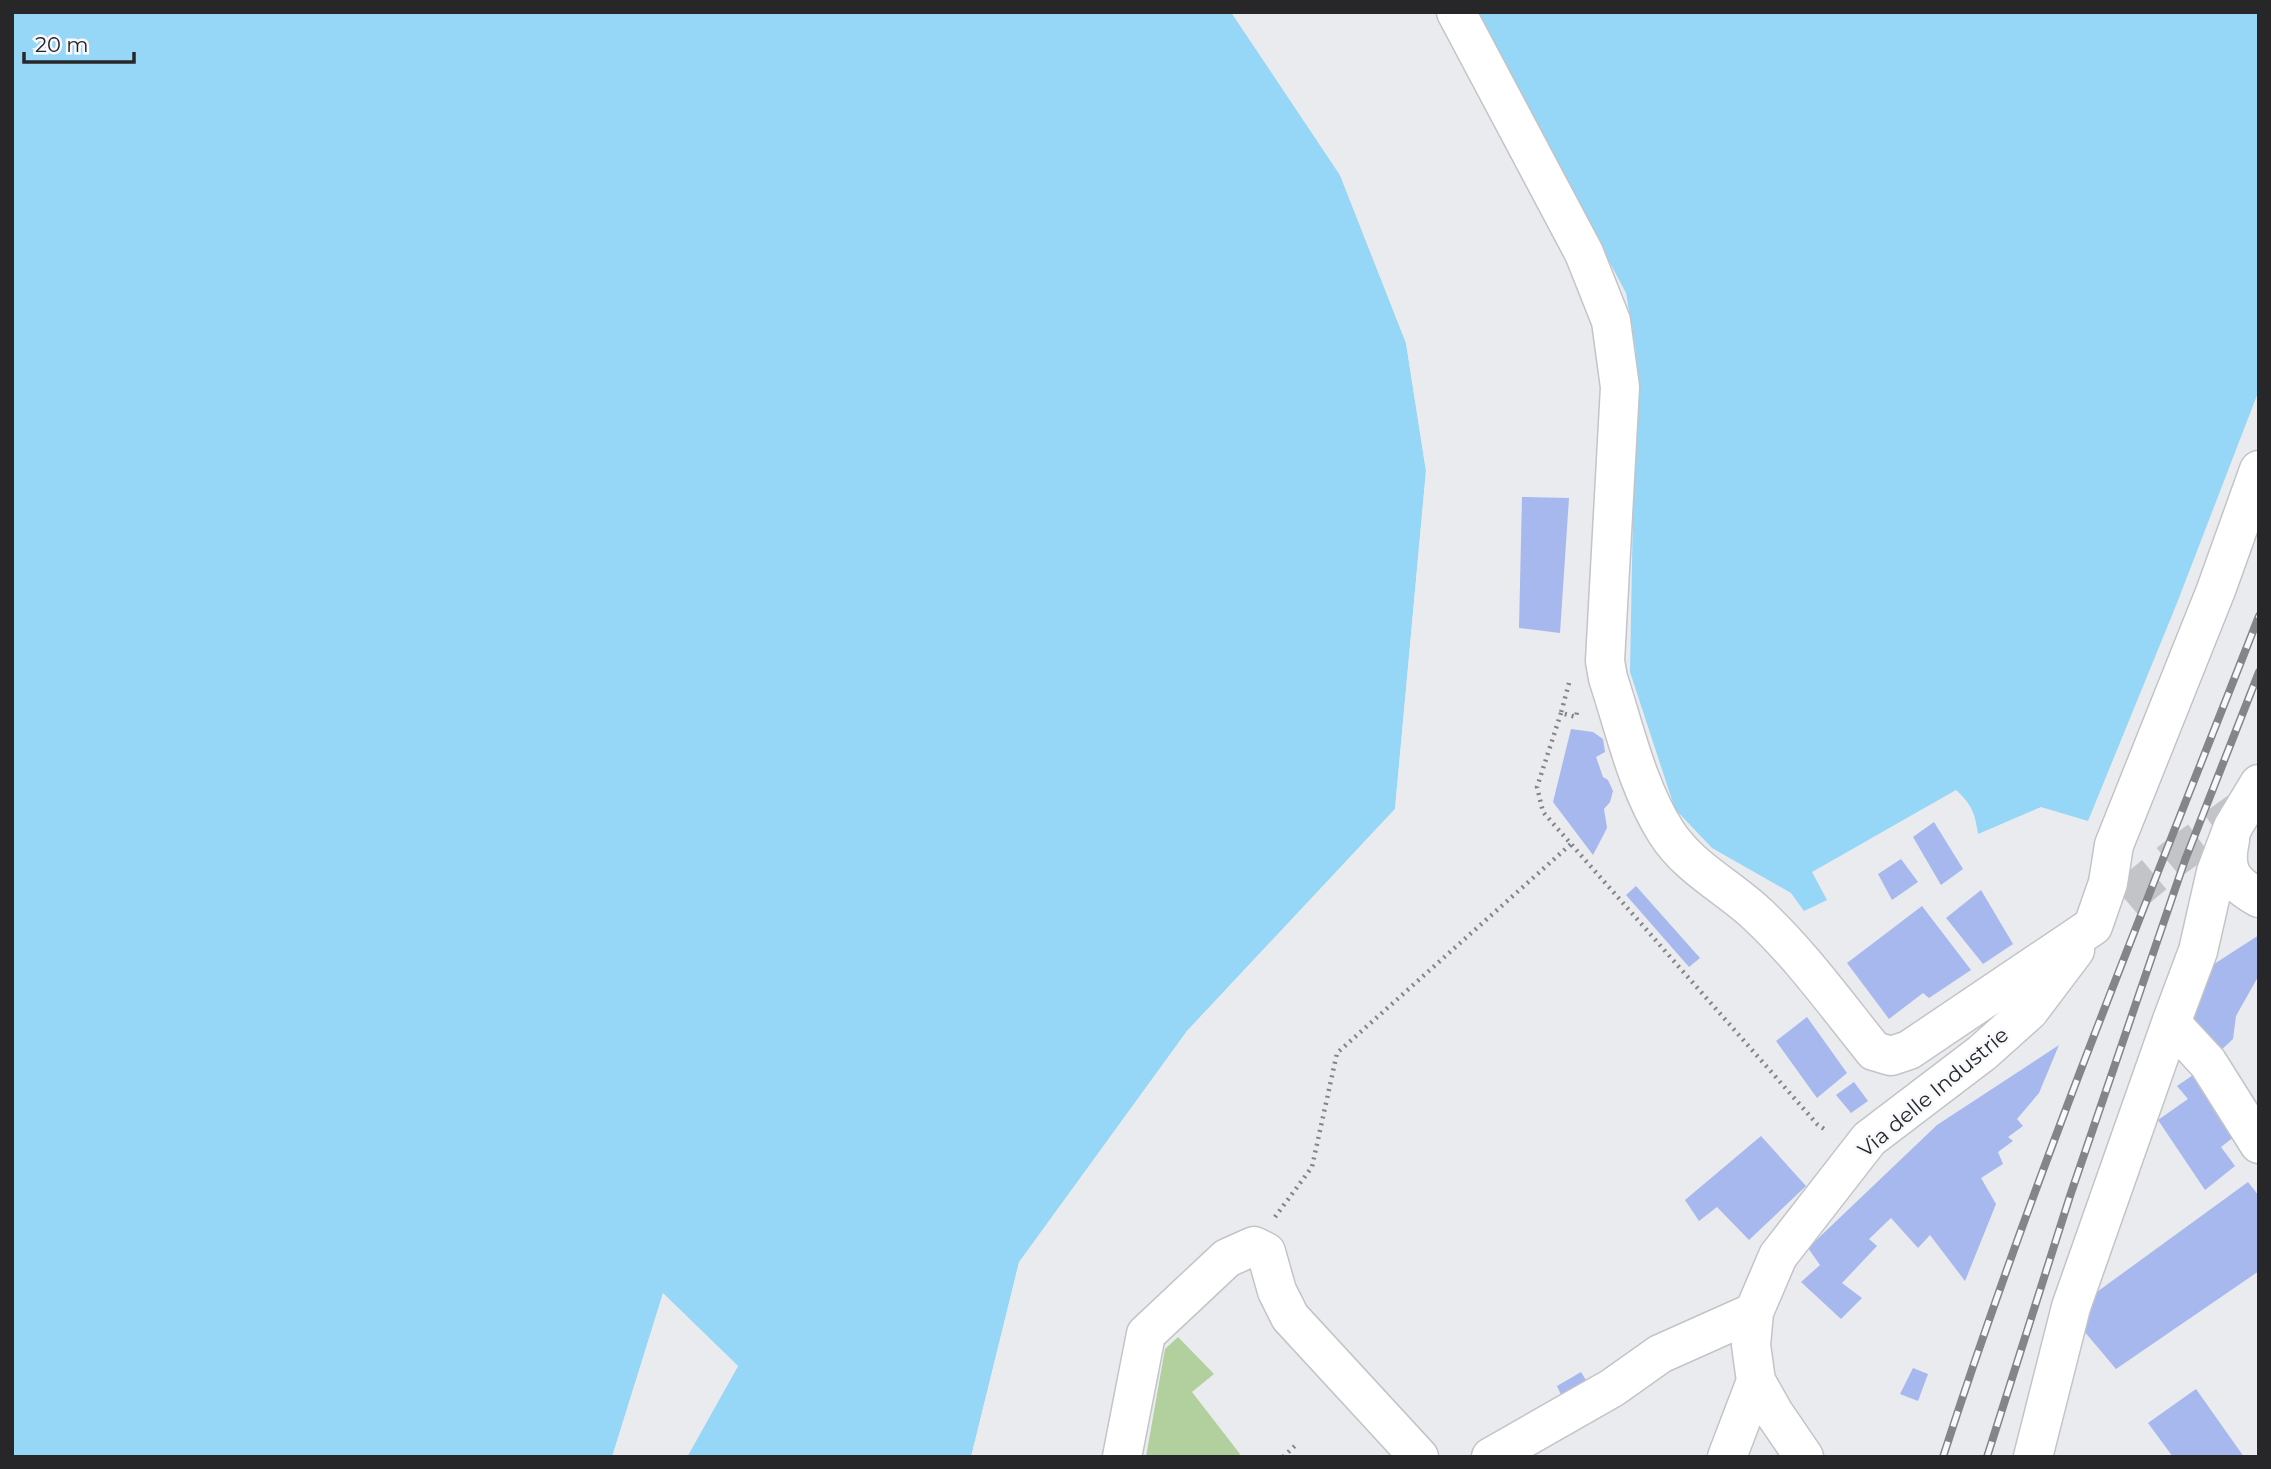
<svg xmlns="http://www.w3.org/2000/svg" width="2271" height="1469" font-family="Montserrat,sans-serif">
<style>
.green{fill:#b1d09d}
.water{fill:#96d6f6}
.pier{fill:#eaebef}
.building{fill:#a6b8ed}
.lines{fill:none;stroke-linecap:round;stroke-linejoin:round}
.minor-tunnel{stroke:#c3c4c7;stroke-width:38;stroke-dasharray:38 19;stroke-linecap:butt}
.minor-casing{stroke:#c2c4c7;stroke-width:41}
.path{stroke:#848487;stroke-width:4.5;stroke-dasharray:2 5;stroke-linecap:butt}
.minor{stroke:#fff;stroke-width:38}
.rail-casing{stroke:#858588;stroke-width:8}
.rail{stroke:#f7f9fd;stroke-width:5;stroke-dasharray:16;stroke-linecap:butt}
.labels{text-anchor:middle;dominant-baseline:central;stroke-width:5;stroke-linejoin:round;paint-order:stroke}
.street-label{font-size:21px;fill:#272729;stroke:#f7f9fd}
</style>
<rect width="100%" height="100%" fill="#eaebef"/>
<path class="green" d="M1178 1337 1214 1374 1192 1392 1240 1454 1238 1457H1146L1165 1349Z"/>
<path class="water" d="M12 12H1231L1340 175 1406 343 1426 471 1395 809 1187 1031 1019 1262 971 1457H687L738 1366 663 1294 612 1457H12Z
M1477 12H2259V390L2177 603 2088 821 2041 807 1978 834C1975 813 1972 805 1956 790L1812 872 1827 900 1804 911 1791 893 1712 848 1675 809 1630 672 1636 351 1626 293Z"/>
<path class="pier" d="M1231 12H1235L1343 173 1410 343 1430 471 1398 810 1190 1033 1022 1264 975 1457H971L1019 1263 1187 1031 1395 809 1426 471 1406 343 1340 175Z
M663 1293 738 1366 687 1457H684L734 1366 665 1299 616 1457H612Z"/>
<path class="building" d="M1522 497 1569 498 1560 633 1519 628Z
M1571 729 1593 732 1603 739 1605 752 1596 757 1603 777 1608 780 1613 791 1610 802 1604 809 1607 828 1593 855 1553 802Z
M1934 822 1963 869 1941 885 1913 837Z
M1901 859 1918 882 1892 900 1878 874Z
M1636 886 1700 958 1689 967 1626 895Z
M1981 890 2013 944 1983 964 1946 918Z
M1922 906 1971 970 1929 998 1923 993 1889 1019 1847 963Z
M2259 935V975L2236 1016 2233 1039 2220 1051 2191 1019 2211 966Z
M1807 1017 1847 1073 1817 1098 1776 1041Z
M2059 1045 2039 1093 2017 1119 2023 1126 2008 1137 2013 1141 1998 1152 2003 1164 1981 1178 1996 1204 1965 1281 1930 1235 1918 1248 1891 1218 1869 1239 1877 1246 1842 1283 1862 1298 1841 1319 1801 1282 1820 1265 1808 1248 1937 1125Z
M2196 1073 2239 1133 2221 1147 2235 1166 2205 1190 2158 1120 2188 1099 2177 1086Z
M1854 1082 1868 1101 1851 1113 1836 1095Z
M1761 1136 1806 1186 1749 1240 1717 1207 1699 1221 1685 1200Z
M2248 1182 2259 1196V1271L2116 1369 2078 1324 2090 1297Z
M1913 1368 1928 1374 1918 1401 1900 1394Z
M1581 1372 1594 1393 1567 1408 1557 1386Z
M2196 1389 2244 1457H2173L2148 1423Z"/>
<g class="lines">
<path class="minor-tunnel" d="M2125 899 2173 859 2254 800"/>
<defs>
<path id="minor" d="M1456 12 1584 253 1611 321 1620 387 1605 661 1608 678C1625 730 1637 786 1666 832 1689 868 1727 886 1757 914 1801 955 1836 1004 1874 1051L1891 1056 1909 1050 2093 926 2108 883 2114 845 2216 590 2259 470
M2259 784 2233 827 2216 872 2198 951 2171 1023 2208 1063 2259 1144
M2230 840C2223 871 2232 883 2259 898
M1122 1457 1146 1334 1227 1258 1254 1246 1266 1252 1277 1291 1290 1317 1419 1457
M1491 1457 1612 1388 1660 1354 1754 1312
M1727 1457 1756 1381
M1804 1457 1774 1413 1756 1381 1751 1345 1754 1312 1778 1256 1869 1139 1982 1053 2029 1011 2075 950
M2033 1457 2071 1307 2171 1023"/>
</defs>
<use href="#minor" class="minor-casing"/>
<path class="path" d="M1569 683 1561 713 1576 717 1577 712
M1561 713 1537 787 1543 812 1817 1124 1827 1131
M1275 1217 1312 1167 1337 1053 1571 844
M1283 1457 1298 1443"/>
<use href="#minor" class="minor"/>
<defs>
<path id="rail" d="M1943 1457C2035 1172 2150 894 2259 616
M1987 1457 2070 1196 2185 860 2259 672"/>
</defs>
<use href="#rail" class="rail-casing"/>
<use href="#rail" class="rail"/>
</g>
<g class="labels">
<g class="street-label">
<text transform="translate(1933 1092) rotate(-40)">Via delle Industrie</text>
</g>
</g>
<rect width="2271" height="1469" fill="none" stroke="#272729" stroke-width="28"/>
<path d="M24 52v10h110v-10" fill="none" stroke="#272729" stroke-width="3.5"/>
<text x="35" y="52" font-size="21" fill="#272729" stroke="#f7f9fd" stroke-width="5" paint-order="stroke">20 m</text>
</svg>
